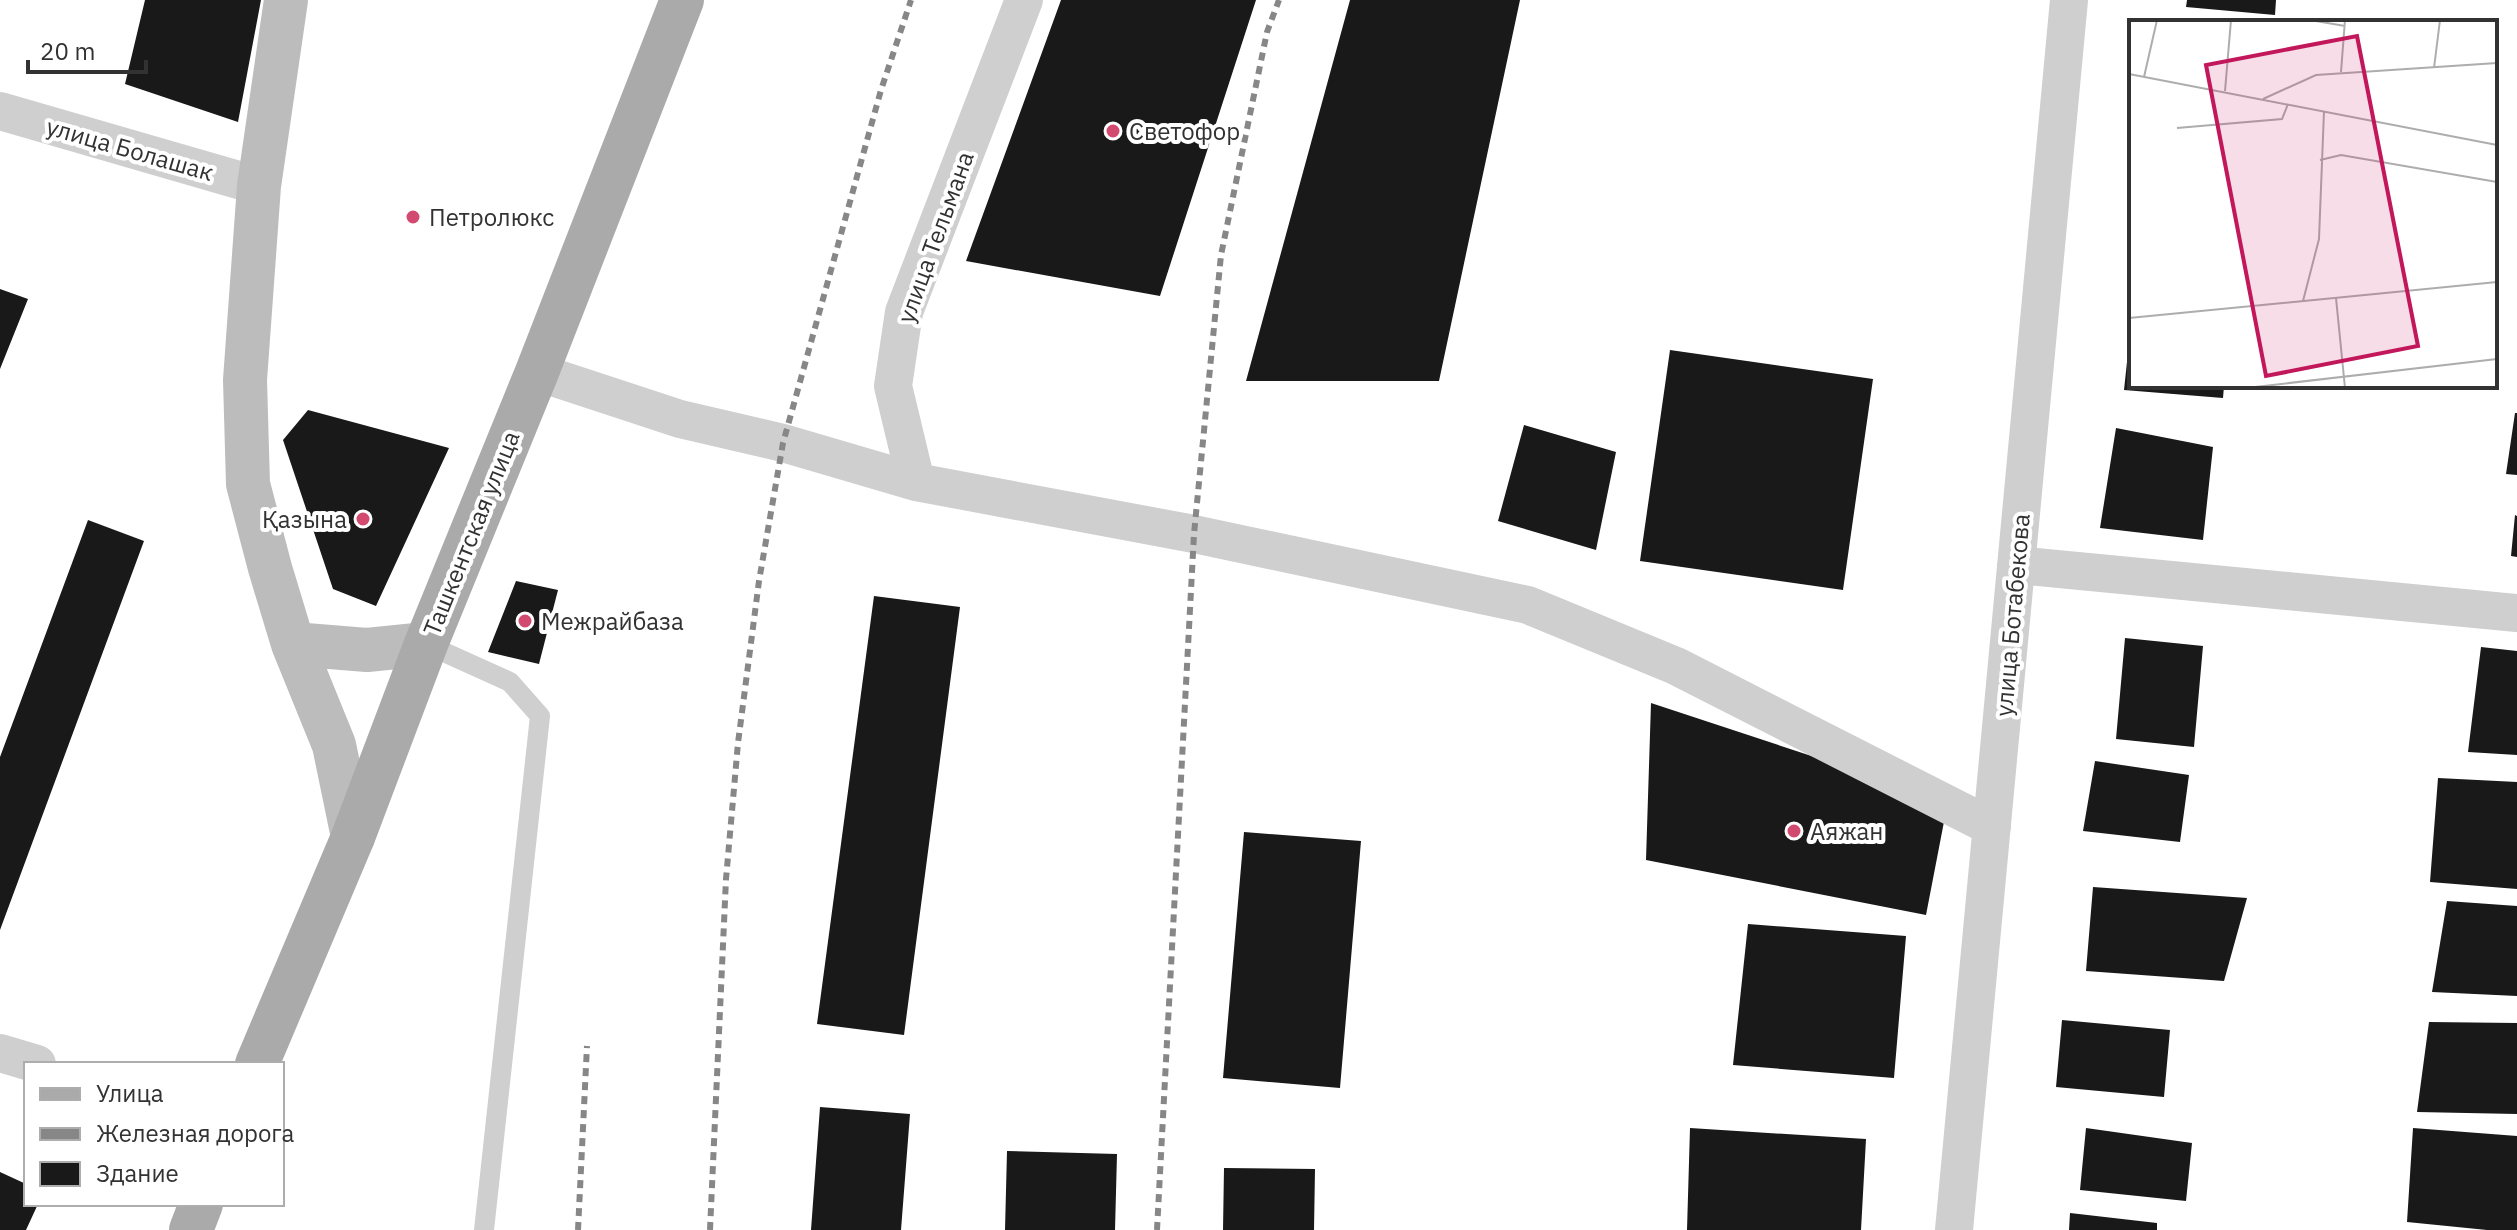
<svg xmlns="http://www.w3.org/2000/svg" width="2517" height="1230" font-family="'IBM Plex Sans',sans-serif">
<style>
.building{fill:#191919}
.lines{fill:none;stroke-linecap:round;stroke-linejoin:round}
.service{stroke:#cfcfcf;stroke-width:20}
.minor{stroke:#cfcfcf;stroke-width:38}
.secondary{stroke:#bcbcbc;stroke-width:44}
.primary{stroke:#aaa;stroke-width:44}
.rail{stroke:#878787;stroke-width:6;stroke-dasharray:8 6;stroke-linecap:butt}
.poi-dot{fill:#d34a70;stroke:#fff;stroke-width:3}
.labels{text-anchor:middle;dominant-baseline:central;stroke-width:8;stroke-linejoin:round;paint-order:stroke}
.poi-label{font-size:24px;fill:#323232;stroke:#fff;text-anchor:start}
.street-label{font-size:24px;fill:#323232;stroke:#fff}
.inset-road{fill:none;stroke:#adadad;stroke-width:2}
.view{fill:#c2185b;fill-opacity:0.15;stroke:#c2185b;stroke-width:4}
.inset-edge{fill:none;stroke:#323232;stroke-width:4}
</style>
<rect width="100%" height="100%" fill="#fff"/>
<path class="building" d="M145 0H261L238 122 125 84Z
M1061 0H1256L1160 296 966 261Z
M1350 0H1520L1439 381H1246Z
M2187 0H2276L2275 15 2186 7Z
M0 289 28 299 0 369Z
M2129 343H2131V386H2224L2223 398 2124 390Z
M1670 350 1873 379 1843 590 1640 561Z
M308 410 449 448 376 606 333 589 283 440Z
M2515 413H2517V475L2506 474Z
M1524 425 1616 452 1596 550 1498 521Z
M2116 428 2213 447 2203 540 2100 528Z
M2515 515 2517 516V557L2511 556Z
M88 520 144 541 0 930V757Z
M516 581 558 590 539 664 488 652Z
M874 596 960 607 904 1035 817 1024Z
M2125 638 2203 646 2194 747 2116 739Z
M2481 647 2517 651V755L2468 752Z
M1651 703 1948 801 1926 915 1646 860Z
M2095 761 2189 775 2180 842 2083 831Z
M2438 778 2517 782V889L2430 882Z
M1244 832 1361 841 1340 1088 1223 1078Z
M2093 887 2247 898 2224 981 2086 971Z
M2447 901 2517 906V996L2432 992Z
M1748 924 1906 936 1894 1078 1733 1065Z
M2062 1020 2170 1030 2164 1097 2056 1087Z
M2429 1022 2517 1023V1114L2417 1112Z
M820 1107 910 1114 901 1230H811Z
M1690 1128 1866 1139 1861 1230H1687Z
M2086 1128 2192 1143 2186 1201 2080 1190Z
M2413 1128 2517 1136V1230H2487L2407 1222Z
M1007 1151 1117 1154 1115 1230H1005Z
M1224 1168 1315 1169 1314 1230H1223Z
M0 1172 26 1184V1204H38L26 1230H0Z
M2070 1213 2157 1223V1230H2069Z"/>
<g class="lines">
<path class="service" d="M426 644 510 682 540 716 484 1230"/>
<path class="minor" d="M0 111 259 186
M537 372 680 419 783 443 916 482 1194 534 1528 605 1676 666 1992 827
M916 482 893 386 904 312 1024 0
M2016 565 2517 613
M0 1053 37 1064
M1954 1230 2069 0"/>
<path class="secondary" d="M286 0 259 186 245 380 248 484 270 568 293 644 334 745 353 837
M293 644 367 650 426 644"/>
<path class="primary" d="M257 1064 353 837 426 644 537 372 682 0
M191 1230 201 1204"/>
<path class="rail" d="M578 1230 587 1046
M710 1230 726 879 738 743 759 581 783 443 881 90 911 0
M1157 1230 1194 534 1221 255 1267 32 1279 0"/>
</g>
<g class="poi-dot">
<circle cx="1113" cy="131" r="8"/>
<circle cx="413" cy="217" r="8"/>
<circle cx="363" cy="519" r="8"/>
<circle cx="525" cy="621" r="8"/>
<circle cx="1794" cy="831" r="8"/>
</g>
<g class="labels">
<g class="poi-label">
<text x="1129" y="131">Светофор</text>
<text x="429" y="217">Петролюкс</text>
<text x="347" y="519" text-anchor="end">Қазына</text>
<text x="541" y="621">Межрайбаза</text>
<text x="1810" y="831">Аяжан</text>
</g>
<g class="street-label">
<text transform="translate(130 149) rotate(16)">улица Болашак</text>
<text transform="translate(935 237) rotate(-70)">улица Тельмана</text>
<text transform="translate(471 533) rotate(-68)">Ташкентская улица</text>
<text transform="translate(2012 615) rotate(-85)">улица Ботабекова</text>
</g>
</g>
<g transform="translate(2129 20)">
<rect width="368" height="368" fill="#fff"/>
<path class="inset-road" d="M181 0 216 6M305 48 311 0M212 52 216 0M0 54 368 125M15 57 28 0M96 71 102 0M134 79 187 55 368 43M48 108 153 99 159 84M191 140 212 135 368 162M207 278 216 368M174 281 190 219 195 91M0 298 368 262M117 368 368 339"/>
<path class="view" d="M228 16 289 326 137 356 77 45Z"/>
<rect width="368" height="368" class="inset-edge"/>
</g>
<rect x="24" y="1062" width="260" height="144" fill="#ffffff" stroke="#adadad" stroke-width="2"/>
<rect x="40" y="1088" width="40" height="12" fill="#aaaaaa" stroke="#adadad" stroke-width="2"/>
<text x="96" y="1102" font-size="24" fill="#323232">Улица</text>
<rect x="40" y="1128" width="40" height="12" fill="#878787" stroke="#adadad" stroke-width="2"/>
<text x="96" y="1142" font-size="24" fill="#323232">Железная дорога</text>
<rect x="40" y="1162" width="40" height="24" fill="#191919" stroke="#adadad" stroke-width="2"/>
<text x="96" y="1182" font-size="24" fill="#323232">Здание</text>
<path d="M28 60v12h118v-12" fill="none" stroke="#323232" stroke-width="4"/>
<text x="40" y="60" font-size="24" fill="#323232" stroke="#ffffff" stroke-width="6" paint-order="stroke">20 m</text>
</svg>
